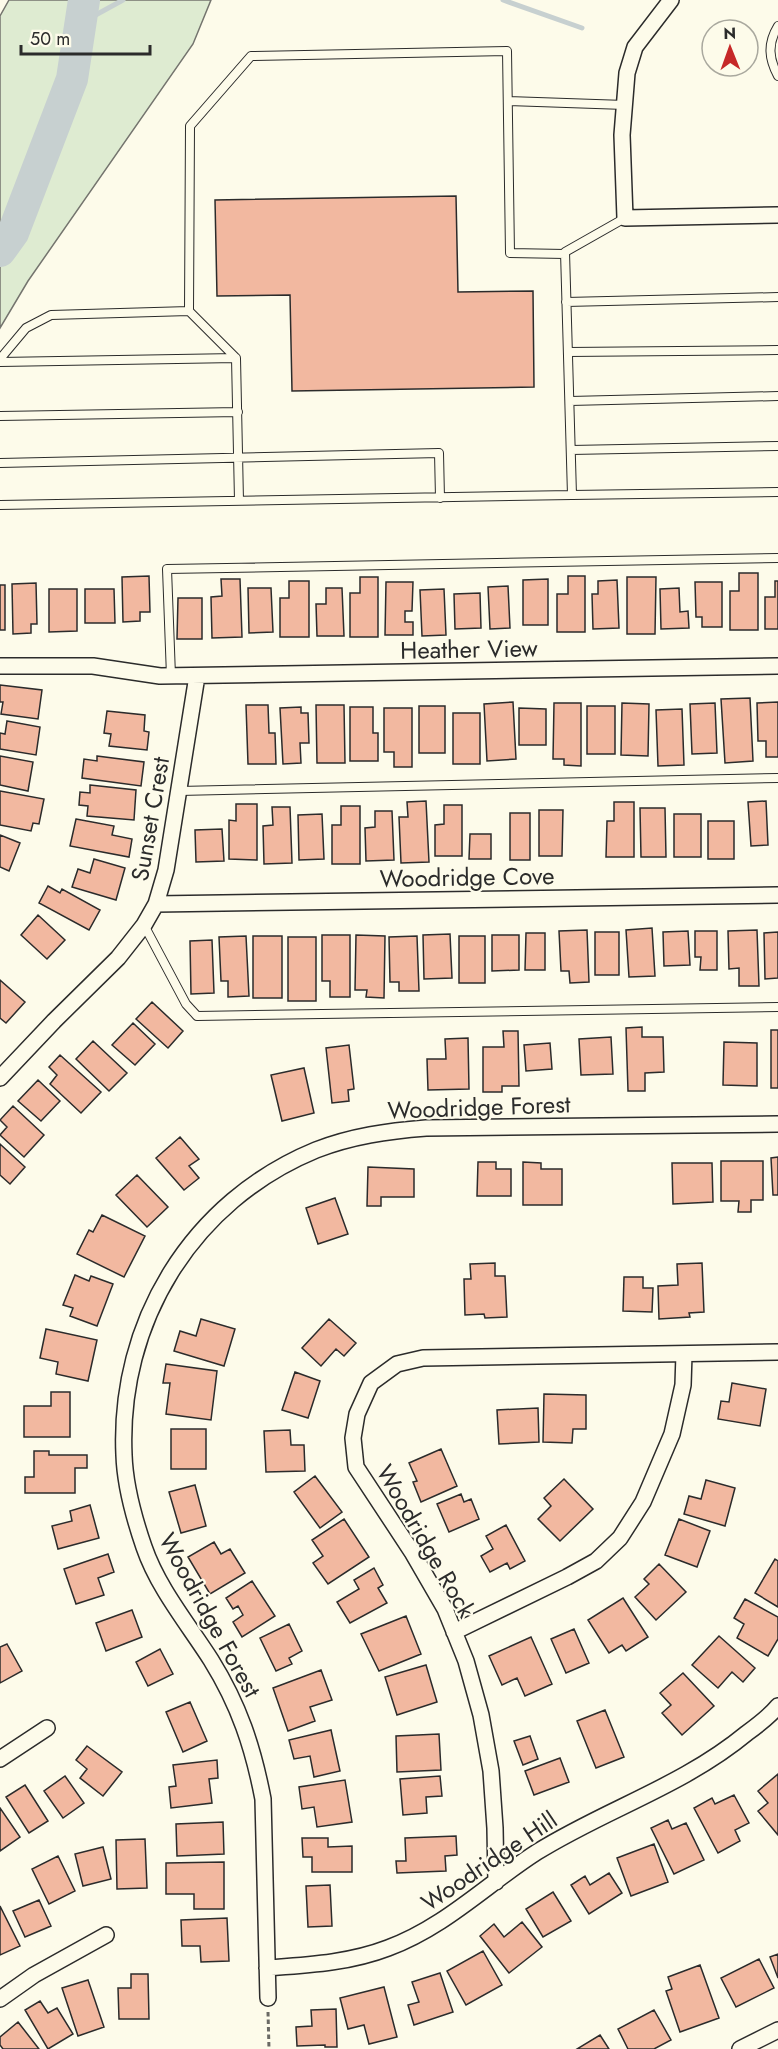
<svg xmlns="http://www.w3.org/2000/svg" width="778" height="2049" font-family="Jost,sans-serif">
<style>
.green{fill:#deebd1;stroke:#74746e;stroke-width:1.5}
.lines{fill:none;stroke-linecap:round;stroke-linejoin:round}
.stream{stroke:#c7d0d0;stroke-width:5}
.river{stroke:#c7d0d0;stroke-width:32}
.building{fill:#f2b8a0;stroke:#2b2b2b;stroke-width:1.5}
.lane-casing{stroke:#2b2b2b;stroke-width:10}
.street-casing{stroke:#2b2b2b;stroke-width:18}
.path{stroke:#6a6964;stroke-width:3;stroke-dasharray:4.5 3;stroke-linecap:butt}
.lane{stroke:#fdfbea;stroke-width:8}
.street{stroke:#fdfbea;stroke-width:15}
.labels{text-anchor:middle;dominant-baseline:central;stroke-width:4.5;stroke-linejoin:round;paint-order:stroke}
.street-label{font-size:24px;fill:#2b2b2b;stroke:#fdfbea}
</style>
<rect width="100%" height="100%" fill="#fdfbea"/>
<path class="green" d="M9 0H211L193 44 28 281 0 328V16Z"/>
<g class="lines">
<path class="stream" d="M503 0 582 28
M81 23 123 0"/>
<path class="river" d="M0 251 13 233 72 79 84 0"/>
</g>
<path class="building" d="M456 196 458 292 533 291 534 387 292 391 290 295 217 296 215 200Z
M739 573H758V630H730V591H739Z
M149 576 150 612H140V621L123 622 122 577Z
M568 576H585V632H557V594H568Z
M360 577H378V637H350V593H360Z
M627 577H656L655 634H627Z
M221 579H240L242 637 212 638 211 597 222 596Z
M548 579V625H523V580Z
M617 580 619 628 593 629 592 594H598V581Z
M289 581H309V637H280V598H289Z
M775 581H778V629H765V597H775Z
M386 582H413L412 611H405V622H413V635H385Z
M695 582H722V627H702V617H696Z
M36 583 37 624H31V633L13 634 12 584Z
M0 585H5V630H0Z
M508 586 510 628 490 629 488 587Z
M248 588H271L273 632 249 633Z
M326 588H342L344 636H317L316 604H326Z
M679 588 680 612 688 611 689 628 661 629 660 589Z
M49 589H77V631L49 632Z
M85 589H114L115 623H85Z
M444 589 446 635 422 636 420 590Z
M480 593 481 628 455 629 454 594Z
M178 598H202V639H177Z
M0 685 42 690 38 719 1 714 3 702H0Z
M750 698 753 761 725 763 721 699Z
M513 702 516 759 487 761 484 704Z
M778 702V757H766V741H758L757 703Z
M554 703H581V766L564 765V759H553Z
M622 703 649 704 648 756 621 755Z
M715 703 717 753 692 754 690 704Z
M246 705H268L269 733H275L276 764H248Z
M316 705H344L345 763H317Z
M419 706H445V753H419Z
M587 706H615V754H587Z
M301 707V713H308L309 743H300L301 763 283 764 280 708Z
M350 707H373V733H378V761H350Z
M384 708H412V767H394V752H384Z
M519 708 546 709V745H519Z
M682 709 684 765 658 766 656 710Z
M107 711 145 715 144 731 149 732 147 750 109 746 111 734 104 733Z
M453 713H480V764H453Z
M7 721 40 727 36 755 0 749V733L5 734Z
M0 756 33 762 28 791 0 785Z
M97 756 144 762 141 786 82 778 84 759 97 761Z
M90 785 136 790 134 820 87 816 88 806 79 805 80 792 90 793Z
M0 791 44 799 39 824 33 823 31 831 0 825Z
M426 801 429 862 401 863 399 817H408L407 802Z
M766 801 768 845 751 846 748 802Z
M614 802H634V857H606L607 821H614Z
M236 804H257V860L229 859V820L236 821Z
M444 805H462V856H435V825L444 824Z
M341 806H360V864H332V825H341Z
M272 807H290L292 863 264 864 263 826 273 825Z
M640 808H665L666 857H641Z
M539 810H563L562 856H539Z
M375 811H392L394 860 366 861 365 828 375 827Z
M510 813H530V860H510Z
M322 814 324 859 299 860 298 815Z
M674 814H701V857H674Z
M76 819 114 826 112 835 132 839 129 857 70 846Z
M708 821H734V859H708Z
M222 829 224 861 196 862 195 830Z
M470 834H491V859H469Z
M0 835 20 843 9 871 0 867Z
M94 859 125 868 116 900 72 887 78 869 90 873Z
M48 886 60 893 62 889 100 910 89 930 39 903Z
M38 915 65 940 47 959 21 935Z
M652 928 655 976 629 977 626 930Z
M587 930 589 982 570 983 569 971H561L559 931Z
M757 930 759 986H739V968L729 969 728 931Z
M688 931 690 965 664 966 663 932Z
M695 931H717V970H700L701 957H695Z
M595 932H619V975H595Z
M778 932V978L765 979 764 933Z
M526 933H545V970H525Z
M450 934 452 978 424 979 423 935Z
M322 935H350V997H330V981H322Z
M356 935 385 936 384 998 366 997 367 990H355Z
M492 935H519V970L492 971Z
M246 936 249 996 228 997V981H221L219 937Z
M253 936H282V998H253Z
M417 936 419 991H399V982H390L389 937Z
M459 936H485V983H459Z
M288 937H316V1001H288Z
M212 940 214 993 191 994 190 941Z
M0 980 25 1002 6 1023 0 1018Z
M152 1002 183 1031 168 1048 136 1019Z
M133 1023 155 1044 135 1065 112 1045Z
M642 1027V1037H663L664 1072 645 1073V1091H628L626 1028Z
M771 1030H778V1088H771Z
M503 1031H518L519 1086H502V1092H483V1047H504Z
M611 1037 613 1074 581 1075 579 1039Z
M468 1038 469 1089 428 1090 427 1059H446L445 1039Z
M93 1041 127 1073 109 1091 76 1059Z
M724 1042 757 1043V1086L723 1085Z
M550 1043 552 1069 526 1071 524 1045Z
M349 1045 354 1089 348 1090 349 1101 332 1103 326 1048Z
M60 1055 101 1092 81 1113 50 1084 57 1075 49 1067Z
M304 1068 314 1113 282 1121 271 1075Z
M38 1080 60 1101 41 1121 18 1101Z
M13 1106 44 1135 24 1157 0 1135 7 1127 0 1120Z
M180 1137 199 1159 189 1166 199 1178 184 1190 156 1158Z
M0 1144 25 1167 10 1184 0 1175Z
M778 1157V1195H773L771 1158Z
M721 1161H763V1200H751V1212H738L739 1201H721Z
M478 1162H496V1169H511V1196H477Z
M523 1162 541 1163V1169H562V1205H523Z
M672 1163H712L713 1202 673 1204Z
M368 1167 414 1169V1197H381V1206H367Z
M137 1175 168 1207 147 1227 116 1195Z
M335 1198 348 1234 318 1244 306 1208Z
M102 1215 145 1236 124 1277 77 1254 89 1230 93 1232Z
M495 1263V1276H505L507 1317 485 1318 484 1314 465 1315 464 1279H471L470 1264Z
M702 1263 704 1312 689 1313 690 1317 659 1319 658 1286 678 1285 677 1264Z
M75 1275 89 1281 91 1276 113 1284 97 1326 70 1316 73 1308 63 1305Z
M624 1277H643V1288H653L652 1312 623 1311Z
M201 1319 235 1329 224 1366 174 1351 180 1331 196 1336Z
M329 1319 356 1343 344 1356 336 1349 321 1366 302 1348Z
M46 1329 97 1340 88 1381 56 1374 58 1362 40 1358Z
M166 1364 217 1371 211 1420 166 1414 170 1383H163Z
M295 1372 320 1381 308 1418 282 1410Z
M732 1383 766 1389 760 1426 718 1419 721 1401 729 1402Z
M51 1392H70V1437H24V1406H51Z
M544 1394 586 1395V1429H573L572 1443 543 1442Z
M538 1408 539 1442 499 1444 497 1410Z
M171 1429H206V1469H171Z
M290 1430 291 1445H304L305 1471 266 1472 264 1431Z
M441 1449 457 1486 421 1502 413 1482 417 1481 409 1463Z
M34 1451H49V1455H87V1468H75V1493H25V1477H34Z
M315 1476 342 1512 320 1528 294 1492Z
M564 1479 593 1509 560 1541 538 1519 551 1506 544 1498Z
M706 1480 735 1488 725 1526 684 1514 689 1496 701 1499Z
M195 1485 206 1526 181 1533 169 1492Z
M461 1494 464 1502 471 1499 479 1519 449 1532 437 1504Z
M90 1505 99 1538 58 1549 52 1526 72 1521 70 1511Z
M344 1519 369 1557 328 1584 313 1563 323 1556 312 1540Z
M679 1519 710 1531 697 1567 665 1555Z
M506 1525 525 1561 510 1569 507 1563 490 1572 481 1556 493 1549 486 1536Z
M214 1542 221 1554 230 1549 245 1573 210 1594 188 1557Z
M108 1554 114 1572 98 1578 104 1595 76 1604 64 1569Z
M775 1559 778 1561V1607L755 1593Z
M659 1564 686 1592 656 1620 635 1597 649 1584 644 1579Z
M374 1568 383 1585 378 1588 387 1603 350 1623 337 1602 359 1589 354 1580Z
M252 1581 275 1616 242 1637 233 1622 243 1615 238 1606 233 1609 226 1598Z
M623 1598 648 1637 626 1651 622 1645 609 1653 588 1620Z
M745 1599 778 1617V1639L768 1656 737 1638 744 1624 734 1618Z
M132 1610 142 1637 106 1651 96 1623Z
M406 1616 421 1654 379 1671 361 1634Z
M289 1624 302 1651 289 1658 292 1664 276 1671 260 1638Z
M574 1629 589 1663 566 1673 551 1639Z
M719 1636 755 1668 743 1682 732 1672 718 1688 692 1665Z
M531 1637 552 1684 525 1696 517 1678 502 1685 489 1656Z
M7 1644 22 1671 0 1683V1647Z
M160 1649 173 1674 148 1686 136 1662Z
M426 1665 437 1702 397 1715 385 1677Z
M321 1670 332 1700 310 1707 315 1721 288 1731 273 1688Z
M683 1673 714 1706 682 1735 662 1713 671 1705 660 1693Z
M190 1702 207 1741 183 1752 166 1712Z
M605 1710 624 1757 596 1768 577 1721Z
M331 1730 340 1771 314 1777 310 1756 294 1759 289 1740Z
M439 1734 441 1770 397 1772 396 1736Z
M530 1736 538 1759 523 1765 514 1741Z
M87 1746 122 1772 103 1796 80 1778 87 1769 76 1760Z
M560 1758 569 1782 534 1795 525 1771Z
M217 1760 218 1778 209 1779 212 1803 171 1808 169 1787 176 1786 173 1765Z
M778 1774V1835L758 1811 768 1803 758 1791Z
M65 1776 84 1803 63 1818 44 1791Z
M440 1776 442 1796 426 1797 427 1813 403 1815 400 1779Z
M345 1780 352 1822 317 1827 314 1807 302 1809 299 1787Z
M25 1785 48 1821 29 1833 6 1797Z
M734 1795 749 1823 735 1830 740 1841 718 1853 694 1808 712 1798 715 1804Z
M0 1808 20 1837 0 1851Z
M668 1820 672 1829 686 1823 704 1860 674 1874 651 1828Z
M223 1822 224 1854 177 1856 176 1824Z
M456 1836 457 1855 445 1856 446 1871 397 1873 396 1861H406L405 1838Z
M302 1838H328V1847L352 1846V1872H312V1857H303Z
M145 1839 147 1888 117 1889 116 1840Z
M654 1844 668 1882 631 1896 617 1858Z
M103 1847 111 1879 83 1886 75 1854Z
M58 1856 75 1891 49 1904 32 1869Z
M224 1862V1909H194V1894H166V1863Z
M609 1873 622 1893 589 1914 571 1885 585 1876 590 1885Z
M330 1885 332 1926 308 1927 306 1886Z
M553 1892 571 1921 543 1937 526 1909Z
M39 1900 51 1926 25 1937 13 1911Z
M0 1906 20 1946 0 1955Z
M227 1918 229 1961 201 1962 200 1946H182L181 1920Z
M522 1922 542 1947 509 1973 480 1936 494 1924 504 1937Z
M483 1951 502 1985 466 2005 447 1971Z
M778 1954V1978L770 1957Z
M759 1959 774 1988 736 2007 721 1978Z
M700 1965 719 2018 680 2032 666 1991 672 1989 668 1977Z
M440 1973 453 2012 414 2025 408 2005 419 2002 412 1982Z
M131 1974H148L149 2019H119L118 1988H131Z
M88 1980 104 2027 78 2036 62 1988Z
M384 1987 397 2037 369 2044 364 2025 348 2029 340 1998Z
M40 2001 48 2013 57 2008 73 2034 48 2049 25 2010Z
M336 2009 337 2047H325V2045L297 2046 296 2027 312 2026 311 2010Z
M654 2010 671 2040 654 2049H628L618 2029Z
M18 2022 39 2049H3L0 2045V2037Z
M600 2035 609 2049H577Z"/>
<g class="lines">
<defs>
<path id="lane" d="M778 26C767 44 769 59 778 76
M508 101 625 105
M625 218 565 252 572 495 778 492
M566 302 778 297
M189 311 236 358 239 501
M568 352 778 350
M0 359 26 328 51 315 189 311 190 126 251 56 507 51 510 253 565 254
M0 362 236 358
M570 401 778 396
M0 416 238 412
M571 450 778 446
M0 463 439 453 440 498
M0 505 572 495
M171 676 167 569 778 558
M179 791 778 778
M144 925 186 1004 197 1016 778 1007"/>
<path id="street" d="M671 0 635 47 627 73 622 135 625 218 778 215
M0 666H93L160 676 778 666
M156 904 778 895
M0 1078 54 1021 118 958 144 925 156 904 166 870 197 676
M454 1632 567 1577 596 1561 620 1538 643 1502 672 1434 683 1385 684 1354
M0 1759 47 1728
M496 1882 495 1828 491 1771 481 1715 466 1661 445 1609 412 1552 356 1467 353 1438 357 1414 371 1383 397 1364 423 1358 778 1352
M267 1968C308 1965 349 1963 388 1948 445 1927 487 1884 537 1852 606 1809 683 1786 747 1733 758 1725 769 1717 778 1706
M268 1998 263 1799C253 1747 239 1705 211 1660 188 1624 158 1588 144 1547 134 1518 125 1487 124 1455 118 1322 192 1201 316 1150 352 1136 388 1131 426 1128L778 1124
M0 1999 34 1975 106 1935
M740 2049 778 2030"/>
</defs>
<use href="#lane" class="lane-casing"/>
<use href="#street" class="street-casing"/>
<path class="path" d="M268 2012 269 2049"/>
<use href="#lane" class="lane"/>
<use href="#street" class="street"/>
</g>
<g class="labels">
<g class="street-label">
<text transform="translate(469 649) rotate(-1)">Heather View</text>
<text transform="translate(150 819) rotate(-80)">Sunset Crest</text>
<text transform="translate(467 877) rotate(-1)">Woodridge Cove</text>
<text transform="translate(479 1107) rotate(-2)">Woodridge Forest</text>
<text transform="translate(426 1541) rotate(60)">Woodridge Rock</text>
<text transform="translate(210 1615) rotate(61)">Woodridge Forest</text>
<text transform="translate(489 1861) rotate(-34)">Woodridge Hill</text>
</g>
</g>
<g transform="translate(730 48) rotate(359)"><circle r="28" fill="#fdfbea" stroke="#a9a89e" stroke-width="1.5"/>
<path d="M0-4.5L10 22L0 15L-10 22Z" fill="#c62828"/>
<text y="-9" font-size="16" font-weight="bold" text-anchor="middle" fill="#2b2b2b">N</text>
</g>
<path d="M21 45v9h129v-9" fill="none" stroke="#2b2b2b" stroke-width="3"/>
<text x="30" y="45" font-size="18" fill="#2b2b2b" stroke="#fdfbea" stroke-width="4.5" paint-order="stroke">50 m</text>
</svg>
